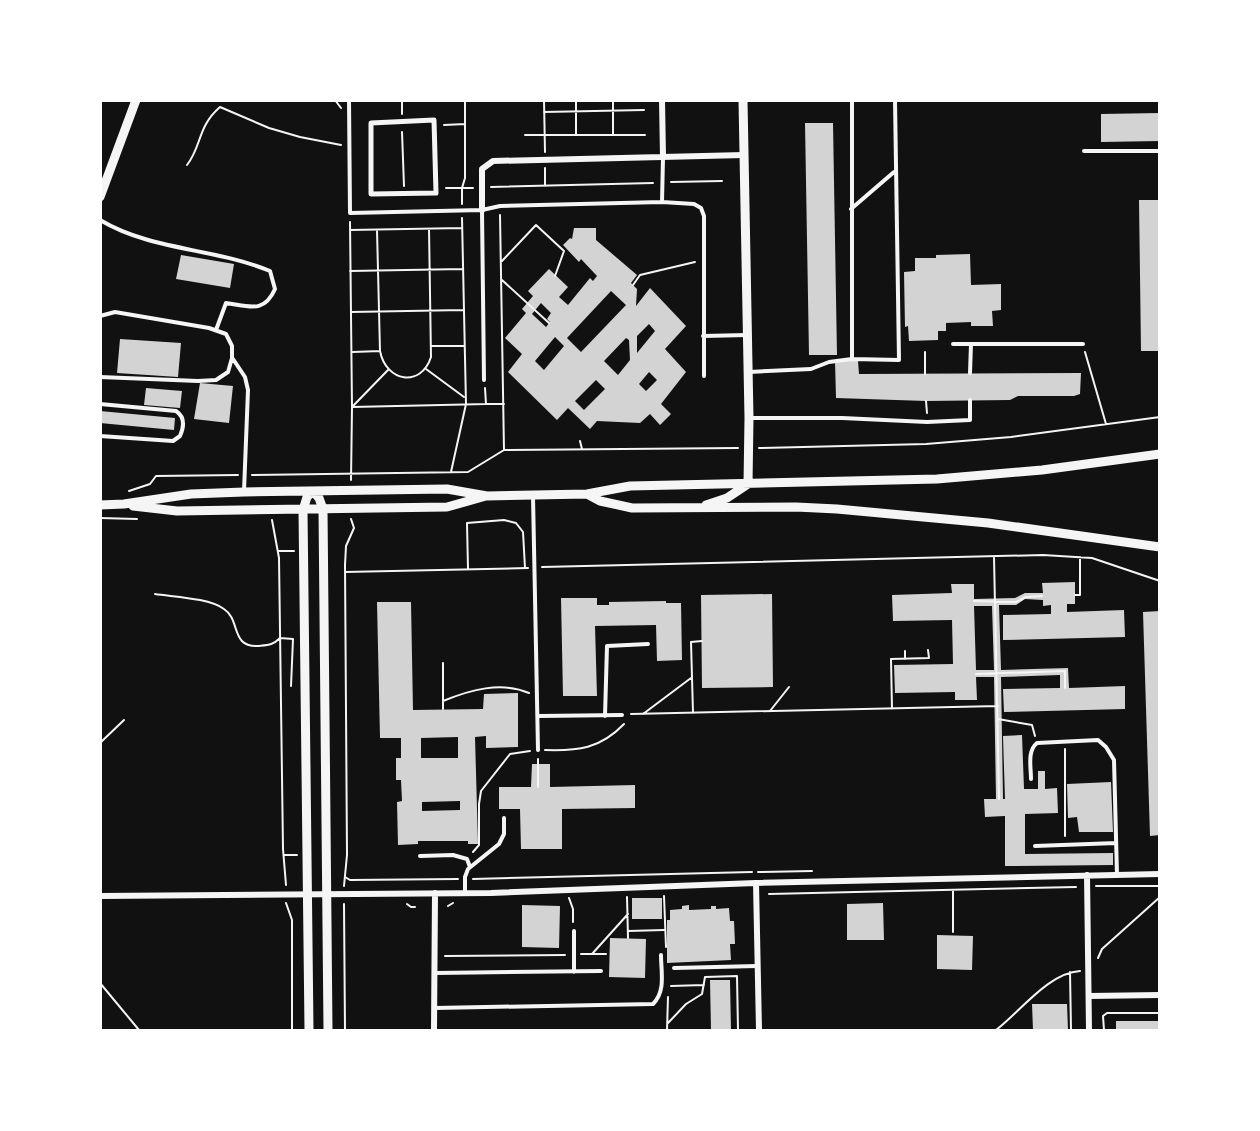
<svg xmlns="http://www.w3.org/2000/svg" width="1260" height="1131" font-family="Jost,sans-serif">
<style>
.building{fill:#d3d3d3;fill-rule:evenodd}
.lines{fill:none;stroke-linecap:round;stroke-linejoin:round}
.path{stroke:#f5f5f5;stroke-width:2}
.service{stroke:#f5f5f5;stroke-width:4}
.pedestrian{stroke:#f5f5f5;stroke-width:5}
.minor{stroke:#f5f5f5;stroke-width:6}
.tertiary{stroke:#f5f5f5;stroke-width:9}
</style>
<rect width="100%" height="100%" fill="#111"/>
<path class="building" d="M1160 113V141L1101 142V114Z
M805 123H833L837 355H809Z
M1139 200H1160V351H1141Z
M574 228H596V240L637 275 631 283 637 289 636 306 650 288 686 326 665 349 686 372 661 404 671 414 660 425 650 414 640 423 597 421 590 429 568 408 557 420 508 372 522 354 505 338 526 313 522 309 533 296 528 291 549 269 568 287 559 297 568 305 590 278 593 281 597 276 581 259 579 262 563 245 570 238 572 239ZM611 291 626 305 581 352 567 338ZM541 303 551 313 547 319 550 322 546 327 532 314ZM649 324 655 331 637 353V336ZM555 337 564 346 544 370 535 361ZM626 338 629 340 630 360 618 375 604 361ZM649 372 657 380 646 391 639 384ZM596 380 605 389 584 410 575 401Z
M970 254 971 285 1001 284V310L992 311 993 326H971V322L946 323V331H938V340L909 341 908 326 905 327 904 272 915 271V258H936V255Z
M181 255 234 264 230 288 176 279Z
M120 339 181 343 178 377 117 373Z
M835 361H858L859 374 1081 373 1080 394 1074 396H1018L1010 400 926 401 836 398Z
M200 383 233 386 229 423 194 419Z
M146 388 182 391 180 408 144 405Z
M100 411 175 418 174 430 100 423Z
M1075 582V604H1067V612L1124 610 1125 637 1003 640V615L1051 614V605L1043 606V600L1025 599 1016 605H999L1001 670 1068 668 1069 688 1125 686V709L1004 712 1003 689 1060 688V675L1001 677 1003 799H1005L1003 736 1022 735 1024 789H1038V771H1045V789L1057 788 1058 813 1025 814V854L1113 853V865L1005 866V816L985 817 984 799H996L994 677H976L977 700H955V692L895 693 894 665 953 664 952 620 893 621 892 595 952 593 951 584H974V599L1015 598 1025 593H1043L1042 583ZM974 606H992L994 670H976Z
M772 594 773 687 702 688 701 595Z
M561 598H597V605H609V602L666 601V603H681L682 660 657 661 656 625 595 626 597 696H563Z
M377 602H411L413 710 483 709 484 694 518 693V747L486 748V736L475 737 478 844H468V841H418V844L398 845 397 802 402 801 401 780H396V758H401V738H380ZM458 737V758H421V738ZM460 801V810L422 811V802Z
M1160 611V835L1150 836 1143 612Z
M532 764H550V787L635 785V808L562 809V849H521L520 809H499V787H531Z
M1111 782 1113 832H1079L1077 817 1068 818 1067 784Z
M632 898H662V919H632Z
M883 903 884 940H847V904Z
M522 905 560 906 559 948 522 947Z
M689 905V910L711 909V906H716V909L729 908 730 921H734L735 944H730L731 960 667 963V920H670V910L682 909V906Z
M937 935 973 936 972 970 937 969Z
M610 938 646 939 645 978 609 977Z
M710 980H730L731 1030H711Z
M1032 1004H1067L1068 1030H1033Z
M1116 1021H1160V1030H1116Z"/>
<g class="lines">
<path class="path" d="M335 100 341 108
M544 100 545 152
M613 101V134
M544 112 644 110
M402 114V100
M444 125 465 124
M402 132 404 186
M576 134V101
M525 135H645
M187 165C202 146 197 127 220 107L269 128 300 137 341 145
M671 182 722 181
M545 186V168
M491 187 653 183
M446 188H473
M462 204V188L465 178V100
M500 215 504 450
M350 222 352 407 351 480
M350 230 462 228
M377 230 380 351C386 382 421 388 431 357L429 229
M502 261 536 225 564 251 555 276
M350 271 463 269
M502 280 549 323
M633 285 640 275 695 262
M351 312 464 310
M432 346H464
M353 352 380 351
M925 352V374
M1085 352 1106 424
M426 369 464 397
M485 388 486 404H504
M926 401 927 413
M352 407 486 404
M352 407 388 370
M580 441 582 449
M759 448 926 444 1011 437 1160 417
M451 472 466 404 462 218
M252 475 468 472 504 450 738 448
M129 491 150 484 156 476 238 475
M100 518 137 519
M272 520 279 558 283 849 286 885
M279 551H294
M994 557 999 799
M542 567 1043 555 1092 558 1160 581
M468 569 467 523 504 520 516 523 523 532 525 568
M345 572 528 568
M155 594C174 597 209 598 224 609 241 620 230 648 259 646 269 645 273 645 280 638L293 639 291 686
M1075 595H1080V557
M974 601 1016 602 1026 597 1042 596
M905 659V651
M443 663V709
M976 674 1065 671V688
M443 701C470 690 501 681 529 693
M892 709 891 659 929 658 928 650
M770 711 789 687
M693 713 691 642 702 641
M631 714 998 706
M643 714 691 678
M998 719 1032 725 1035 736
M100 743 124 720
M1065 749V836
M545 750C578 751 600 749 624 724
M538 787V759
M473 852 479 845V804L481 791 510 754 530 751
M284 855H297
M758 872 812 871
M345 877 350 880 458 879
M473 879 752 872
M344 886 347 855 345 565 346 546 354 528 351 519
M1096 886H1160
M953 890V932
M769 894 1076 887
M664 896 666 947
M627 897 628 938
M569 898 573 909V922
M286 903 292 920V1030
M344 904 345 1030
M407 904 411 907H415
M448 906 453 903
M628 931 664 930
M581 954H606
M592 954 628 914
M445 956 565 955
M1098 958 1102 949 1160 897
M1070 972 1071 1030
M100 983 139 1030
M671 986 704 985
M668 1023 686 1004 702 994 705 977 737 976 738 1030
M667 1030 668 997
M996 1030C1020 1012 1048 973 1080 971
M1104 1030 1103 1016 1107 1013H1160"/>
<path class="service" d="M349 100 350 213 482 210 500 206 662 202 694 204 701 208 704 216V376
M852 100V359
M1084 151H1160
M662 202 663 158
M851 209 894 172
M482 211 484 380
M100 220C152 251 215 248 270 271L275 289C264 314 249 306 226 303L216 330
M100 316 115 312 209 328 226 334 232 346V358L228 372 216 380 198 381 100 377
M703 336 747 335
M953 344H1083
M233 359 245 377 248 390 244 491
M749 372 811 369 829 362 852 359 899 360 895 100
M970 373 971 344
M100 404 176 411C185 417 184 427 180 436L173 441 100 436
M750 418H842L927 422 970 420V400
M533 496 538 750
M538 716 622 715
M605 716 607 646 648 644
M1031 779C1031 767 1027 751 1037 743L1098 740 1106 747 1114 760 1117 875
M1035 846 1116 843
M420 856 453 855 467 859 470 867
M465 893V877L468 869 499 844 504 834V818
M574 931V972
M674 968 757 966
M435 973 601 971
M435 1008 653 1004C666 991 661 972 661 955"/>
<path class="pedestrian" d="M434 120 436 193 371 194V123Z"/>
<path class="minor" d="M662 100 663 157
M482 210V169L493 161 744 155
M1087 875 1089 1030
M756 883 759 1030
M100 896 491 893 756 883 1160 874
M1089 996 1160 995
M434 1030 435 893"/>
<path class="tertiary" d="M743 100 749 418 748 484
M100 197 136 100
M313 491 319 498 323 509 328 1030
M587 494 600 501 632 508 796 507 837 509 988 523 1160 547
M100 505 124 504 191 494 244 492 447 489 487 496 587 494 630 486 937 479 1042 470 1160 454
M706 505 727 498 748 484
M133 506 177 511 447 507 486 496
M309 1030 303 510 307 497 313 491"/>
</g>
<rect width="1260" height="1131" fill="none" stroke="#ffffff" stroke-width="204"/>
</svg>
